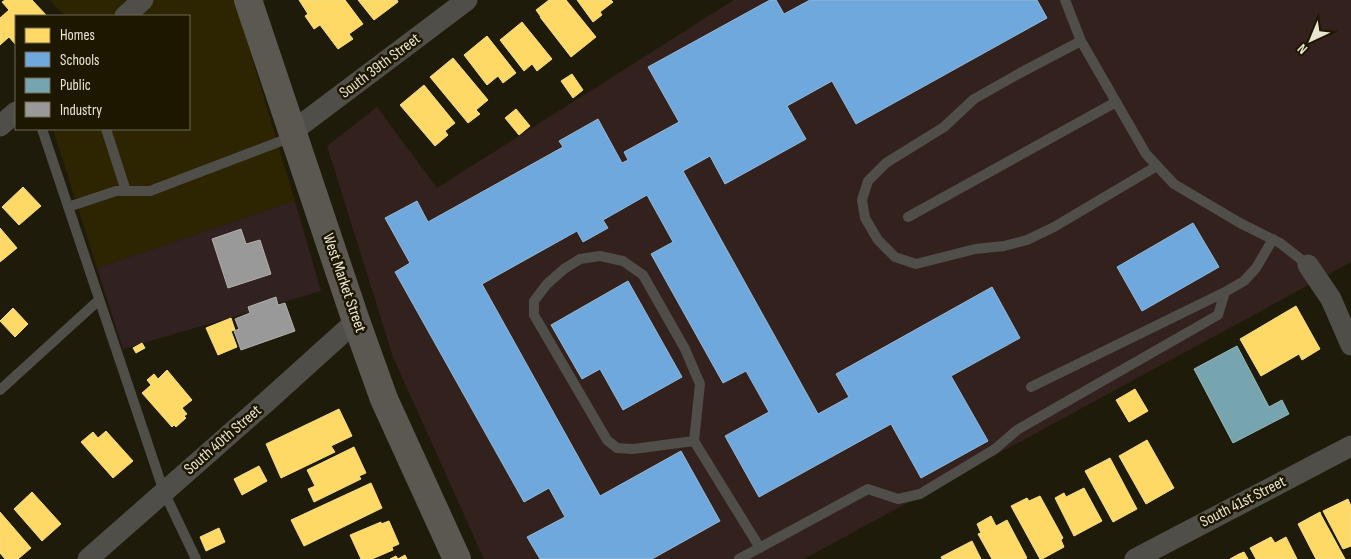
<svg xmlns="http://www.w3.org/2000/svg" width="1351" height="559" font-family="'Sofia Sans Condensed',sans-serif">
<style>
.built{fill:#2d2501}
.industrial{fill:#322121}
.education{fill:#33211d}
.homes{fill:#ffd966;stroke:#f8dd87}
.schools{fill:#6fa8dc;stroke:#93bad9}
.public{fill:#76a5af;stroke:#98b8ba}
.industry{fill:#999;stroke:#b1b0aa}
.lines{fill:none;stroke-linecap:round;stroke-linejoin:round}
.lane{stroke:#4f4e48;stroke-width:10}
.street{stroke:#4f4e48;stroke-width:21}
.secondary{stroke:#5a5851;stroke-width:28}
.labels{text-anchor:middle;dominant-baseline:central;stroke-width:5;stroke-linejoin:round;paint-order:stroke}
.street-label{font-size:16px;fill:#e8e5d3;stroke:#1e1700}
</style>
<rect width="100%" height="100%" fill="#1f1b0a"/>
<path class="built" d="M50 0H265L242 25 295 201 97 268 53 129H189V16H65Z"/>
<path class="industrial" d="M295 201 321 291 123 349 97 268Z"/>
<path class="education" d="M734 0H1351V262L804 559H484L393 357 327 146 377 107 437 188Z"/>
<path class="homes" d="M5 0H32L47 16H16V45L9 37 0 45V18L9 10 2 2Z
M299 0H345L363 24 349 34 353 39 338 49 320 25 314 29 305 16 308 14Z
M358 0H397L398 2 374 20Z
M549 0H566L596 37 571 57 540 17H541L536 10Z
M577 0H611L613 2 600 12 602 15 593 22Z
M522 22 552 59 537 71 532 64 524 71 500 40Z
M487 36 516 73 503 83 498 76 487 85 464 55Z
M453 58 488 100 476 110 480 114 468 123 430 77Z
M572 74 583 90 573 98 561 81Z
M424 85 455 123 445 131 448 135 435 146 400 105Z
M516 109 530 126 519 135 505 118Z
M23 187 41 206 19 225 2 207Z
M0 228 17 248 0 262Z
M1296 306 1320 349 1302 360 1299 354 1261 376 1240 339Z
M13 308 28 324 15 337 0 321Z
M231 318 235 330 231 331 237 347 218 355 206 328Z
M142 343 145 348 136 353 133 348Z
M167 370 192 400 182 408 187 414 184 416 186 418 176 427 174 425 172 427 142 393 151 385 147 380 154 374 158 379Z
M1135 389 1148 411 1129 422 1116 400Z
M339 409 352 436 331 446 335 452 281 478 266 444Z
M106 431 133 461 113 478 81 442 93 432 98 438Z
M1147 440 1174 488 1146 504 1119 456Z
M354 447 366 473 359 476 361 479 314 502 308 489 315 486 307 470Z
M1110 458 1137 509 1113 522 1085 471Z
M259 466 267 481 242 495 234 479Z
M371 483 382 508 304 546 291 520Z
M1084 488 1102 521 1074 536 1055 498 1064 493 1066 497Z
M32 492 61 524 42 541 14 509Z
M1040 496 1063 538 1061 540 1064 547 1042 559H1040L1011 506 1027 498 1029 501Z
M1348 499 1351 506V546L1343 549 1323 511Z
M0 512 31 548 18 559H5L0 553Z
M1320 512 1321 515 1345 559H1316L1298 524Z
M991 516 996 526 1007 520 1027 558 1024 559H992L978 534 981 533 977 524Z
M389 521 399 544 392 547 393 550 372 559H361L350 535 381 522V524Z
M219 528 225 542 206 551 200 537Z
M1271 537 1275 543 1286 537 1297 559H1256L1250 548Z
M972 541 981 559H942L941 557Z
M1244 552 1248 559H1230L1239 554Z
M405 555 407 559H390L396 556 398 559Z"/>
<path class="schools" d="M770 0H776L784 14 810 0H1037L1047 18 856 124 832 81 787 106 806 139 725 184 710 156 683 171 818 414 849 397 836 374 992 287 1020 338 951 376 988 441 921 478 891 424 759 497 725 436 769 412 746 371 723 383 651 254 673 242 647 195 603 220 608 228 583 242 577 231 482 284 600 496 681 451 720 521 652 559H540L527 537 565 517 549 488 524 502 395 272 410 263 385 218 417 201 428 222 563 147 559 141 598 119 622 163 628 160 624 152 679 122 648 67Z
M1193 223 1219 267 1142 311 1117 267Z
M628 281 682 377 623 410 600 369 582 379 551 325Z"/>
<path class="public" d="M1237 346 1269 407 1282 400 1289 414 1233 443 1194 369Z"/>
<path class="industry" d="M241 229 246 244 260 240 271 274 228 288 212 239Z
M276 297 278 305 285 303 295 331 241 350 234 331 239 329 235 319 250 313 248 307Z"/>
<g class="lines">
<path class="lane" d="M1065 0 1081 41 1146 154 1174 184 1240 223 1280 243 1308 265
M1081 41 1020 73 974 99 944 127 886 163 868 181 862 200 865 218 878 240 895 257 916 264 975 249 1004 246 1027 240 1054 227 1157 166
M42 129 164 492 196 559
M106 129 126 191
M68 207 116 191H150L292 137
M908 217 1116 102
M1031 387 1225 292 1244 281 1256 268 1273 239
M0 390 99 300
M694 441 633 449 617 448 607 440 534 315V301L547 284 564 269 580 259 600 256 623 261 643 275 685 349 700 384 694 441 760 548
M739 559 868 489 898 499 920 494 995 449 1017 430 1218 315 1225 292"/>
<path class="street" d="M125 16 143 0
M0 126 16 112
M293 131 467 0
M1308 265 1331 299 1351 345
M88 559 264 404 356 321
M1135 559 1351 446"/>
<path class="secondary" d="M248 0 356 321 384 399 457 559"/>
</g>
<g class="labels">
<g class="street-label">
<text transform="translate(380 66) rotate(-37)">South 39th Street</text>
<text transform="translate(344 283) rotate(71)">West Market Street</text>
<text transform="translate(223 440) rotate(-41)">South 40th Street</text>
<text transform="translate(1243 502) rotate(-27)">South 41st Street</text>
</g>
</g>
<rect x="15" y="15" width="175" height="115" fill="#1e1700" stroke="#6f6954"/>
<rect x="25" y="28" width="25" height="15" fill="#ffd966" stroke="#6f6954"/>
<text x="60" y="40" font-size="15" fill="#e8e5d3">Homes</text>
<rect x="25" y="52" width="25" height="15" fill="#6fa8dc" stroke="#6f6954"/>
<text x="60" y="65" font-size="15" fill="#e8e5d3">Schools</text>
<rect x="25" y="78" width="25" height="15" fill="#76a5af" stroke="#6f6954"/>
<text x="60" y="90" font-size="15" fill="#e8e5d3">Public</text>
<rect x="25" y="102" width="25" height="15" fill="#999999" stroke="#6f6954"/>
<text x="60" y="115" font-size="15" fill="#e8e5d3">Industry</text>
<g transform="translate(1311 40) rotate(224)" stroke="#1e1700" stroke-width="4" paint-order="stroke">
<path d="M0-4L9 19L0 12L-9 19Z" fill="#e8e5d3"/>
<text y="-8" font-size="14" font-weight="bold" text-anchor="middle" fill="#e8e5d3">N</text>
</g>
</svg>
